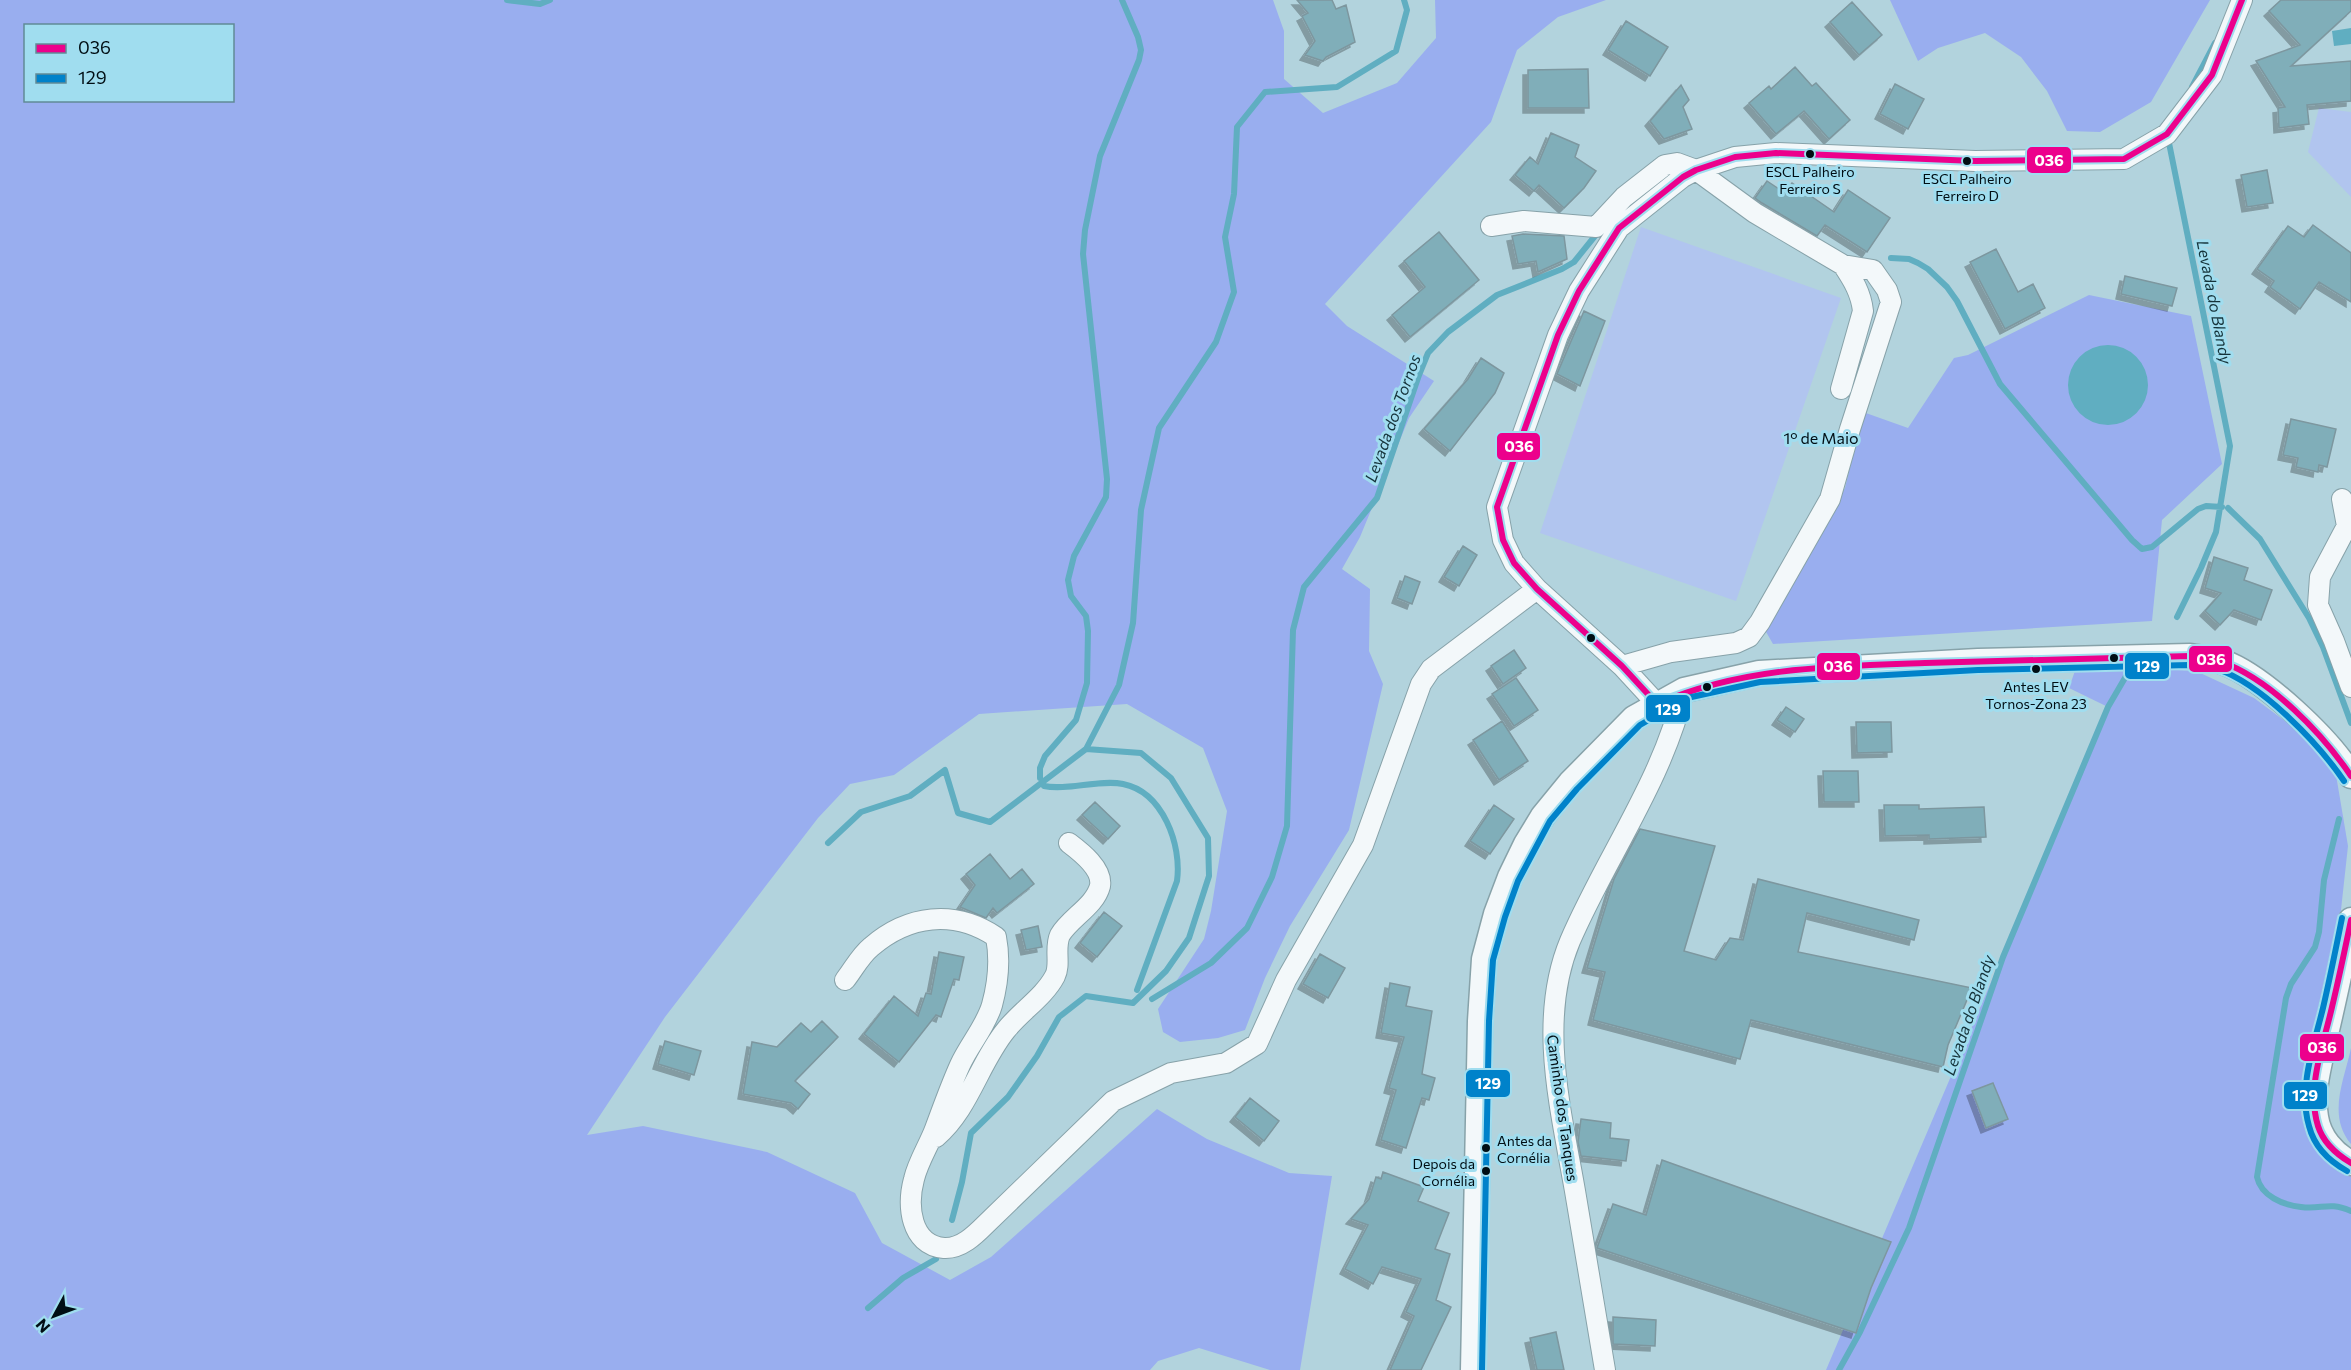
<svg xmlns="http://www.w3.org/2000/svg" width="2351" height="1370" font-family="Commissioner,sans-serif">
<style>
.green{fill:#b1c5ef}
.forest{fill:#99aeef;fill-rule:evenodd}
.water{fill:#60aec1}
.lines{fill:none;stroke-linecap:round;stroke-linejoin:round}
.stream{stroke:#60aec1;stroke-width:6}
.building{fill:#80aeb9;stroke:#7d979f;stroke-width:1.5;filter:url(#shadow)}
.minor-casing{stroke:#87a2a9;stroke-width:22}
.major-casing{stroke:#87a2a9;stroke-width:27}
.minor{stroke:#f3f8fa;stroke-width:20}
.major{stroke:#f3f8fa;stroke-width:24}
.bus-1-casing{stroke:#a0ddef;stroke-width:10}
.bus-2-casing{stroke:#a0ddef;stroke-width:10}
.bus-1{stroke:#ec008c;stroke-width:6}
.bus-2{stroke:#0082ca;stroke-width:6}
.bus-dot{fill:#000e14;stroke:#a0ddef;stroke-width:2}
.labels{text-anchor:middle;dominant-baseline:central;stroke-width:6;stroke-linejoin:round;paint-order:stroke}
.bus-label{font-size:14px;fill:#000e14;stroke:#a0ddef}
.street-label{font-size:15px;fill:#000e14;stroke:#a0ddef}
.water-label{font-size:16px;font-style:italic;fill:#15333a;stroke:#a0ddef}
.neighbourhood-label{font-size:16px;fill:#000e14;stroke:#a0ddef}
.line-badge{stroke:#a0ddef;stroke-width:2}
.badge-label{font-size:16px;text-anchor:middle;font-weight:bold;fill:#fff}
</style>
<defs>
<filter id="shadow"><feDropShadow dx="-5" dy="5" stdDeviation="0" flood-color="#0004"/></filter>
</defs>
<rect width="100%" height="100%" fill="#b2d3dd"/>
<path class="green" d="M2319 108 2351 112V197L2308 152Z
M1641 227 1841 298 1736 601 1540 533Z"/>
<path class="forest" d="M0 0H1273L1284 31V79L1323 113 1397 83 1436 38 1435 0H1606L1558 17 1517 50 1491 122 1325 304 1347 326 1434 381 1409 418 1360 537 1342 569 1370 589 1369 651 1383 684 1349 830 1290 926 1265 978 1245 1030 1218 1038 1180 1042 1163 1032 1158 1009 1204 939 1211 911 1227 811 1203 748 1127 704 979 714 894 775 850 784 818 818 665 1017 587 1135 643 1126 767 1152 855 1193 882 1243 950 1280 991 1257 1157 1109 1207 1139 1289 1173 1332 1176 1300 1370H1270L1199 1348 1158 1361 1150 1370H0ZM26 26H232V100H26Z
M1890 0H2210L2151 102 2100 132 2067 131 2047 91 2021 57 1985 33 1938 48 1918 61Z
M2089 295 2191 316 2222 464 2162 520 2152 621 1773 644 1765 630 1845 488 1863 412 1908 428 1954 358 1968 355Z
M2077 665 2196 671 2254 698 2301 733 2334 763 2348 846 2338 937 2310 1136 2337 1170 2351 1173V1370H1826L2108 707 2069 688Z
M2351 1048V1144C2327 1115 2344 1081 2351 1048Z"/>
<path class="water" d="M2351 28V44L2334 46 2332 31Z
M2068 385a40 40 0 1 1 80 0a40 40 0 1 1-80 0Z"/>
<g class="lines">
<path class="stream" d="M507 0 540 4 550 0
M2192 87 2215 43
M2168 138 2230 446 2216 532 2201 568 2177 617
M1891 258 1909 259 1918 263 1928 269 1947 287 1957 301 2000 384 2132 540 2142 549 2152 547 2198 509 2206 506 2222 507
M2228 508 2260 539 2309 618 2323 647 2351 723
M1040 778V768L1045 756 1076 720 1087 683 1088 631 1086 616 1071 596 1068 580 1074 556 1106 497 1107 479 1083 254 1085 230 1100 156 1139 60 1141 50 1138 37 1122 0
M1044 786C1067 791 1100 779 1123 784 1163 792 1182 845 1177 881L1137 990
M2339 819 2324 880 2319 932 2315 947 2291 984 2286 998 2257 1177C2261 1196 2283 1205 2301 1207 2322 1210 2328 1201 2351 1211
M828 843 861 812 910 796 945 770 958 813 990 822 1086 749 1119 685 1133 623 1141 510 1159 428 1216 342 1234 292 1225 237 1234 194 1237 127 1265 92 1337 87 1396 51 1407 10 1404 0
M1152 999 1211 963 1247 928 1272 877 1287 826 1293 630 1304 587 1377 498 1419 375 1428 353 1448 332 1497 295 1562 269 1574 262 1599 231
M952 1220 962 1182 971 1133 1008 1097 1037 1056 1059 1017 1086 996 1133 1003 1166 971 1189 938 1209 876 1208 838 1171 778 1141 753 1086 749
M868 1308 903 1278 936 1259
M1839 1370 1860 1332 1909 1228 2003 957 2108 707 2129 671"/>
</g>
<path class="building" d="M1297 0H1332L1336 9 1346 5 1355 42 1326 57 1323 61 1305 55 1315 41 1302 16 1308 13Z
M2281 0H2351V11L2291 66 2351 61V101L2307 105 2309 124 2279 128 2278 108 2285 107 2256 61 2300 45 2269 11Z
M1852 2 1882 35 1859 55 1830 22Z
M1626 21 1668 47 1650 76 1608 50Z
M1795 67 1812 86 1816 83 1850 120 1829 139 1804 111 1776 134 1749 103 1769 86 1771 89Z
M1588 69 1589 108H1528V70Z
M1895 84 1924 99 1908 129 1880 114Z
M1681 85 1689 100 1683 107 1692 129 1664 139 1650 121Z
M1551 133 1579 145 1575 157 1596 171 1584 188 1564 208 1539 185 1534 191 1515 175 1530 157 1538 164Z
M2267 170 2273 203 2247 207 2241 175Z
M1767 181 1785 193 1792 183 1834 212 1848 190 1890 218 1867 252 1825 225 1817 236 1762 203 1755 198Z
M2313 225 2351 253V302L2319 282 2300 309 2270 287 2274 281 2257 269 2288 226 2304 237Z
M1439 232 1479 280 1410 337 1392 315 1425 287 1404 261Z
M1523 234 1564 236 1567 259 1538 272 1536 261 1518 264 1512 236Z
M1996 249 2018 292 2033 284 2045 308 2005 329 1970 262Z
M2125 276 2177 288 2172 306 2121 294Z
M1584 311 1605 321 1580 386 1557 374Z
M1481 358 1504 373 1495 393 1450 451 1424 429 1468 379Z
M2291 419 2336 429 2327 467 2319 465 2318 472 2296 467 2298 458 2283 455Z
M1463 546 1477 555 1459 586 1444 577Z
M2214 557 2248 568 2244 580 2272 590 2261 620 2234 610 2220 625 2205 611 2221 593 2205 588Z
M1405 576 1420 582 1412 604 1397 598Z
M1514 650 1526 668 1503 684 1491 666Z
M1516 678 1538 710 1514 726 1492 694Z
M1786 707 1804 719 1795 732 1777 720Z
M1502 721 1528 761 1499 780 1473 740Z
M1856 722H1891L1892 752 1857 753Z
M1823 771H1858L1859 802H1824Z
M1095 802 1120 826 1108 839 1082 815Z
M1494 805 1514 819 1490 854 1470 841Z
M1884 805H1919V809L1984 807 1986 837 1929 839V835L1885 836Z
M1640 829 1715 846 1684 951 1716 960 1730 938 1743 940 1758 879 1919 920 1914 940 1807 913 1798 952 1972 988 1948 1045 1943 1067 1751 1020 1740 1059 1593 1020 1605 972 1587 968 1614 879Z
M990 854 1010 879 1022 869 1034 884 997 913 993 908 986 918 960 907 975 885 966 874Z
M1104 912 1122 926 1097 957 1080 943Z
M1038 926 1042 947 1026 950 1021 930Z
M939 952 964 957 959 980 954 979 941 1017 936 1015 899 1062 864 1034 894 996 918 1016 926 993 931 994Z
M1320 954 1345 968 1328 998 1303 984Z
M1390 983 1410 987 1406 1006 1432 1011 1422 1074 1435 1078 1429 1100 1422 1098 1406 1148 1381 1140 1396 1090 1389 1088 1404 1037 1381 1033Z
M822 1021 838 1037 795 1081 810 1094 798 1109 791 1103 743 1094 752 1042 777 1047 801 1023 811 1032Z
M665 1041 701 1051 694 1075 658 1064Z
M1993 1083 2008 1119 1986 1128 1972 1091Z
M1250 1098 1279 1121 1264 1141 1235 1117Z
M1581 1119 1611 1123 1610 1138 1629 1140 1626 1161 1581 1156 1578 1142Z
M1662 1160 1891 1242 1871 1288 1856 1333 1597 1248 1613 1204 1646 1215Z
M1383 1172 1424 1187 1418 1201 1449 1213 1435 1249 1450 1254 1436 1300 1451 1307 1421 1370H1390L1414 1316 1406 1312 1421 1279 1382 1267 1373 1284 1345 1269 1368 1225 1351 1219 1369 1199 1376 1177 1381 1179Z
M1613 1317 1656 1320 1655 1346 1613 1344Z
M1556 1332 1564 1370H1537L1530 1338Z"/>
<g class="lines">
<defs>
<path id="minor" d="M1491 226 1524 221 1596 227 1624 197 1665 165 1677 163 1696 170 1755 213 1843 265 1873 270 1887 290 1891 302 1850 429 1830 499 1760 622 1749 637 1736 643 1671 652 1622 666
M1841 389 1863 311C1861 293 1853 280 1843 265
M2342 499 2347 526 2320 577 2318 605 2334 641 2351 687
M1657 704 1622 666 1537 589 1514 563 1503 540 1497 507 1558 335 1579 291 1619 228 1683 177 1696 170 1735 157 1776 153 1975 161 2124 159 2167 134 2212 75 2242 0
M845 980C853 970 860 956 871 947 908 915 954 909 996 937 1000 958 998 983 992 1005 986 1026 969 1045 960 1065 951 1085 943 1107 935 1129 929 1145 918 1162 914 1179 907 1205 910 1245 944 1248 961 1249 975 1235 986 1224L1113 1101 1171 1073 1226 1063 1257 1044 1286 980 1363 845 1421 684 1431 669 1537 589
M936 1137C969 1109 979 1063 1006 1030 1021 1011 1044 997 1055 976 1061 964 1054 948 1060 935 1070 918 1095 906 1100 886 1103 869 1081 852 1069 843
M1605 1370C1595 1310 1585 1251 1575 1191 1561 1110 1537 1020 1570 941 1606 857 1663 780 1684 690"/>
<path id="major" d="M2351 920C2343 958 2335 996 2326 1034 2321 1060 2311 1090 2316 1117 2319 1137 2333 1154 2351 1163
M1473 1370 1480 1021 1484 959 1496 914 1510 877 1526 844 1543 816 1570 783 1634 718 1684 690 1759 673 1978 661 2190 656C2201 658 2213 658 2223 662 2262 676 2330 740 2351 776"/>
</defs>
<use href="#minor" class="minor-casing"/>
<use href="#major" class="major-casing"/>
<use href="#minor" class="minor"/>
<use href="#major" class="major"/>
<defs>
<path id="bus-1" d="M1657 704 1622 666 1537 589 1514 563 1503 540 1497 507 1558 335 1579 291 1619 228 1683 177 1696 170 1735 157 1776 153 1975 161 2124 159 2167 134 2212 75 2242 0
M1657 704C1742 667 1834 666 1925 663 2014 660 2102 658 2190 656 2200 658 2212 658 2222 662 2271 680 2322 733 2351 776
M2351 920C2345 949 2339 978 2332 1007 2324 1043 2306 1088 2318 1126 2323 1142 2336 1154 2351 1163"/>
<path id="bus-2" d="M2342 918C2336 948 2330 978 2323 1008 2314 1045 2298 1089 2309 1126 2314 1146 2329 1161 2347 1171
M1482 1370 1489 1021 1493 960 1505 917 1518 881 1550 821 1577 789 1640 725 1687 698 1760 682 1978 670 2189 665C2198 666 2208 667 2217 669 2262 684 2318 743 2344 781"/>
</defs>
<use href="#bus-1" class="bus-1-casing"/>
<use href="#bus-2" class="bus-2-casing"/>
<use href="#bus-1" class="bus-1"/>
<use href="#bus-2" class="bus-2"/>
</g>
<g class="bus-dot">
<circle cx="1810" cy="154" r="5"/>
<circle cx="1967" cy="161" r="5"/>
<circle cx="1591" cy="638" r="5"/>
<circle cx="2114" cy="658" r="5"/>
<circle cx="2036" cy="669" r="5"/>
<circle cx="1707" cy="687" r="5"/>
<circle cx="1486" cy="1148" r="5"/>
<circle cx="1486" cy="1171" r="5"/>
</g>
<g class="labels">
<g class="bus-label">
<text x="1810" y="171">ESCL Palheiro<tspan x="1810" dy="17">Ferreiro S</tspan></text>
<text x="1967" y="178">ESCL Palheiro<tspan x="1967" dy="17">Ferreiro D</tspan></text>
<text x="2036" y="686">Antes LEV<tspan x="2036" dy="17">Tornos-Zona 23</tspan></text>
<text x="1497" y="1140" text-anchor="start">Antes da<tspan x="1497" dy="17">Cornélia</tspan></text>
<text x="1475" y="1163" text-anchor="end">Depois da<tspan x="1475" dy="17">Cornélia</tspan></text>
</g>
<g class="street-label">
<text transform="translate(1563 1108) rotate(82)">Caminho dos Tanques</text>
</g>
<g class="water-label">
<text transform="translate(2215 302) rotate(79)">Levada do Blandy</text>
<text transform="translate(1392 418) rotate(-70)">Levada dos Tornos</text>
<text transform="translate(1968 1015) rotate(-71)">Levada do Blandy</text>
</g>
<g class="neighbourhood-label">
<text x="1821" y="437">1º de Maio</text>
</g>
</g>
<g class="line-badge">
<rect x="2026" y="146" width="46" height="28" rx="6" fill="#ec008c"/>
<rect x="1496" y="432" width="45" height="29" rx="6" fill="#ec008c"/>
<rect x="2188" y="645" width="45" height="28" rx="6" fill="#ec008c"/>
<rect x="2124" y="652" width="46" height="28" rx="6" fill="#0082ca"/>
<rect x="1816" y="652" width="45" height="29" rx="6" fill="#ec008c"/>
<rect x="1645" y="694" width="46" height="29" rx="6" fill="#0082ca"/>
<rect x="2299" y="1033" width="46" height="29" rx="6" fill="#ec008c"/>
<rect x="1465" y="1069" width="46" height="29" rx="6" fill="#0082ca"/>
<rect x="2283" y="1081" width="45" height="29" rx="6" fill="#0082ca"/>
</g>
<g class="badge-label">
<text x="2049" y="166">036</text>
<text x="1519" y="452">036</text>
<text x="2211" y="665">036</text>
<text x="2147" y="672">129</text>
<text x="1838" y="672">036</text>
<text x="1668" y="715">129</text>
<text x="2322" y="1053">036</text>
<text x="1488" y="1089">129</text>
<text x="2305" y="1101">129</text>
</g>
<rect x="24" y="24" width="210" height="78" fill="#a0ddef" stroke="#608a97" stroke-width="1.5"/>
<rect x="36" y="44" width="30" height="9" fill="#ec008c" stroke="#608a97" stroke-width="1.5"/>
<text x="78" y="54" font-size="18" fill="#000e14">036</text>
<rect x="36" y="74" width="30" height="9" fill="#0082ca" stroke="#608a97" stroke-width="1.5"/>
<text x="78" y="84" font-size="18" fill="#000e14">129</text>
<g transform="translate(54 1316) rotate(229)" stroke="#a0ddef" stroke-width="4.5" paint-order="stroke">
<path d="M0-4.5L10 22L0 15L-10 22Z" fill="#000e14"/>
<text y="-9" font-size="16" font-weight="bold" text-anchor="middle" fill="#000e14">N</text>
</g>
</svg>
